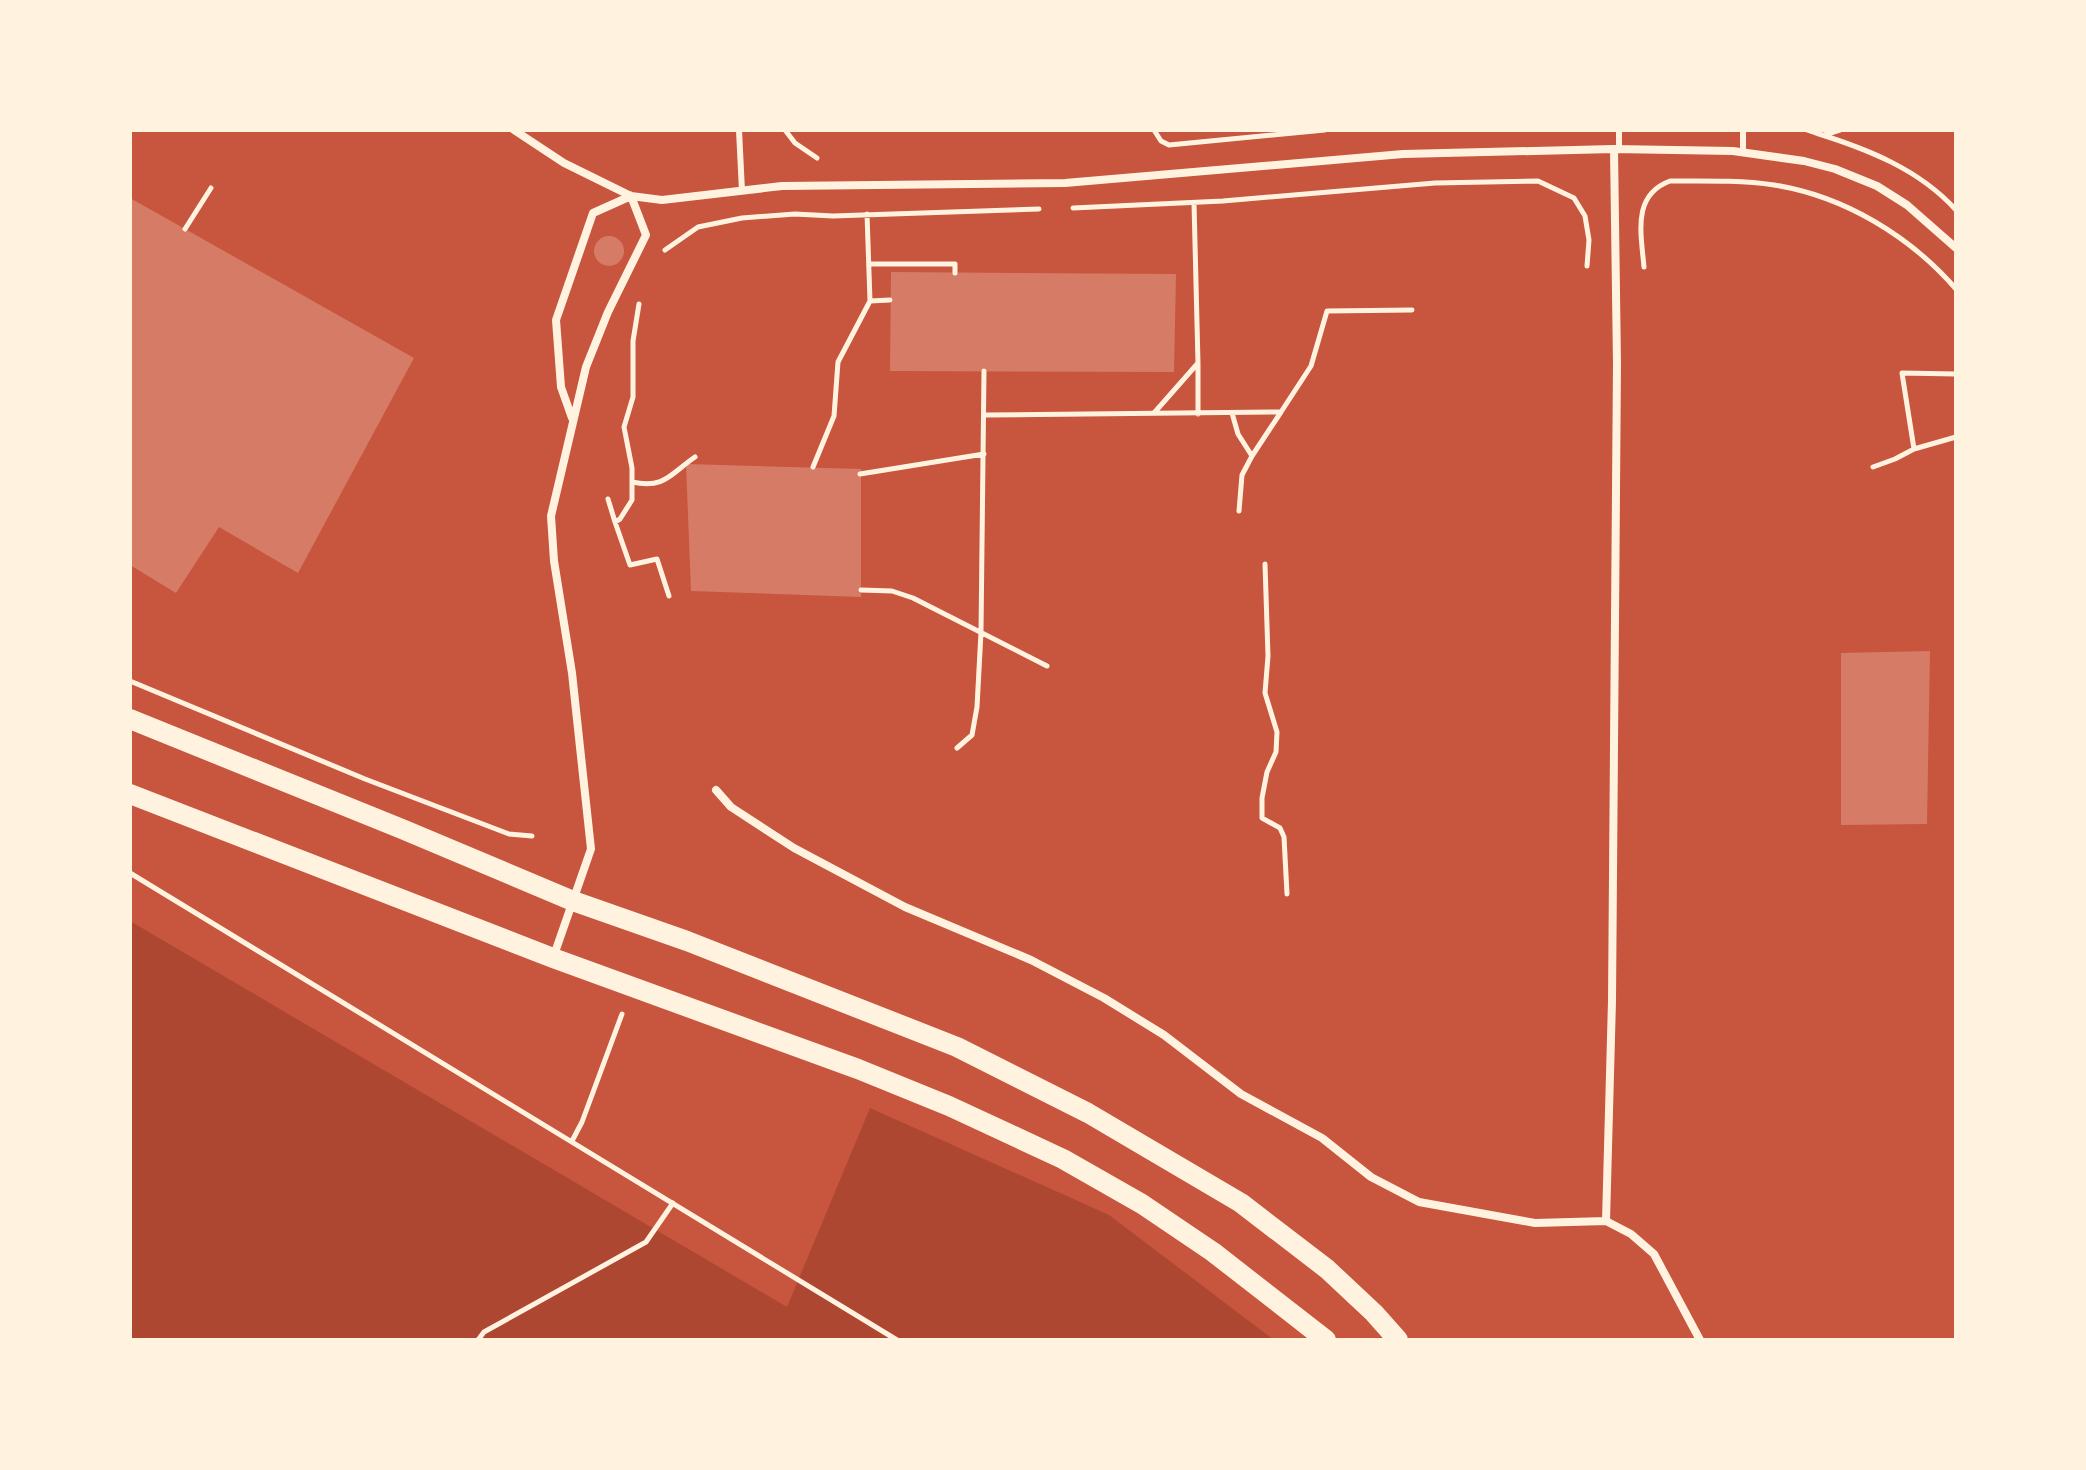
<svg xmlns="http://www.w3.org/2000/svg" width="2086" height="1470" font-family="Overpass,sans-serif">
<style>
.green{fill:#ae4732}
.building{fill:#d67c66}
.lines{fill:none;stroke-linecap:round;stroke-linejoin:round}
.path{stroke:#fff3e0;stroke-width:5}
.service{stroke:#fff3e0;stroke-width:6}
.minor{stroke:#fff3e0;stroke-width:8}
.primary{stroke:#fff3e0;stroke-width:20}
</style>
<rect width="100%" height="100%" fill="#c8553d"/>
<path class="green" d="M130 921 787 1307 870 1108 1109 1215 1274 1340H130Z"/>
<path class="building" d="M130 198 414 358 298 573 219 527 176 593 130 565Z
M594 251a15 15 0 1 1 30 0a15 15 0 1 1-30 0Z
M891 272 1176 274 1174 372 890 371Z
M686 464 861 469V597L691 591Z
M1930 651 1927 824 1841 825V653Z"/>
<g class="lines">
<path class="path" d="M785 130 795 143 817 158
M1154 130 1161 141 1169 145 1325 130
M1807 130 1816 133 1815 131
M1817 130 1816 133C1867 149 1919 169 1956 210
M1824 135 1840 130
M1073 208 1223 201 1435 183 1538 181 1574 198 1585 216 1589 240 1587 266
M867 214 870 301 890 300
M185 229 211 188
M665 250 698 227 742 218 795 214 833 216 1039 209
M869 264H955V273
M1644 267C1641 233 1632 195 1670 181 1704 181 1740 180 1774 185 1844 196 1910 236 1956 289
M1281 412 1311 366 1327 311 1412 310
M1154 413 1198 363 1194 203
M1232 413 1238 434 1252 456
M1198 414V364
M985 415 1281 412 1252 456 1242 475 1239 511
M1914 449 1956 437
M813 467 834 416 838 362 870 301
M1873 467 1895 459 1914 449 1902 373 1956 374
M860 474 984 454
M632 482C665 489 670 474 695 457
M608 499 615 522 620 519 632 500V468L624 427 633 397V341L639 304
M615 522 630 565 657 559 669 596
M1265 564 1268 656 1265 693 1277 732 1276 752 1267 772 1262 798V818L1280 828 1284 837 1287 894
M861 590 892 591 913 598 1047 666
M130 681 365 779 509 834 532 836
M957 748 972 735 977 707 981 632 984 371
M130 873 897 1340
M572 1141 582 1122 622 1014
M478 1340 484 1332 646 1242 673 1203"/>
<path class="service" d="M739 130 742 191
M1619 130V149
M1743 152V130"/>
<path class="minor" d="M514 130 564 163 631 196 662 200 782 186 1065 183 1403 154 1614 149 1733 151 1804 161 1835 169 1877 186 1907 205 1956 248
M572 418 561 387 556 320 593 213 631 196
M716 790 731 807 794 848 905 907 1031 960 1104 998 1164 1035 1241 1094 1322 1138 1371 1177 1419 1202 1535 1223 1606 1221 1631 1234 1654 1254 1700 1340
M553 958 591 849 572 673 554 561 551 516 586 367 608 312 646 235 631 196
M1606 1221 1612 1001 1617 364 1614 149"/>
<path class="primary" d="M130 719 402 829 573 901 687 941 957 1047 1088 1113 1241 1203 1327 1269 1374 1313 1398 1340
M130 794 553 958 858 1069 949 1106 1063 1159 1142 1204 1213 1252 1326 1340"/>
</g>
<rect width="2086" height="1470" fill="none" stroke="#fff3e0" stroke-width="264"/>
</svg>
